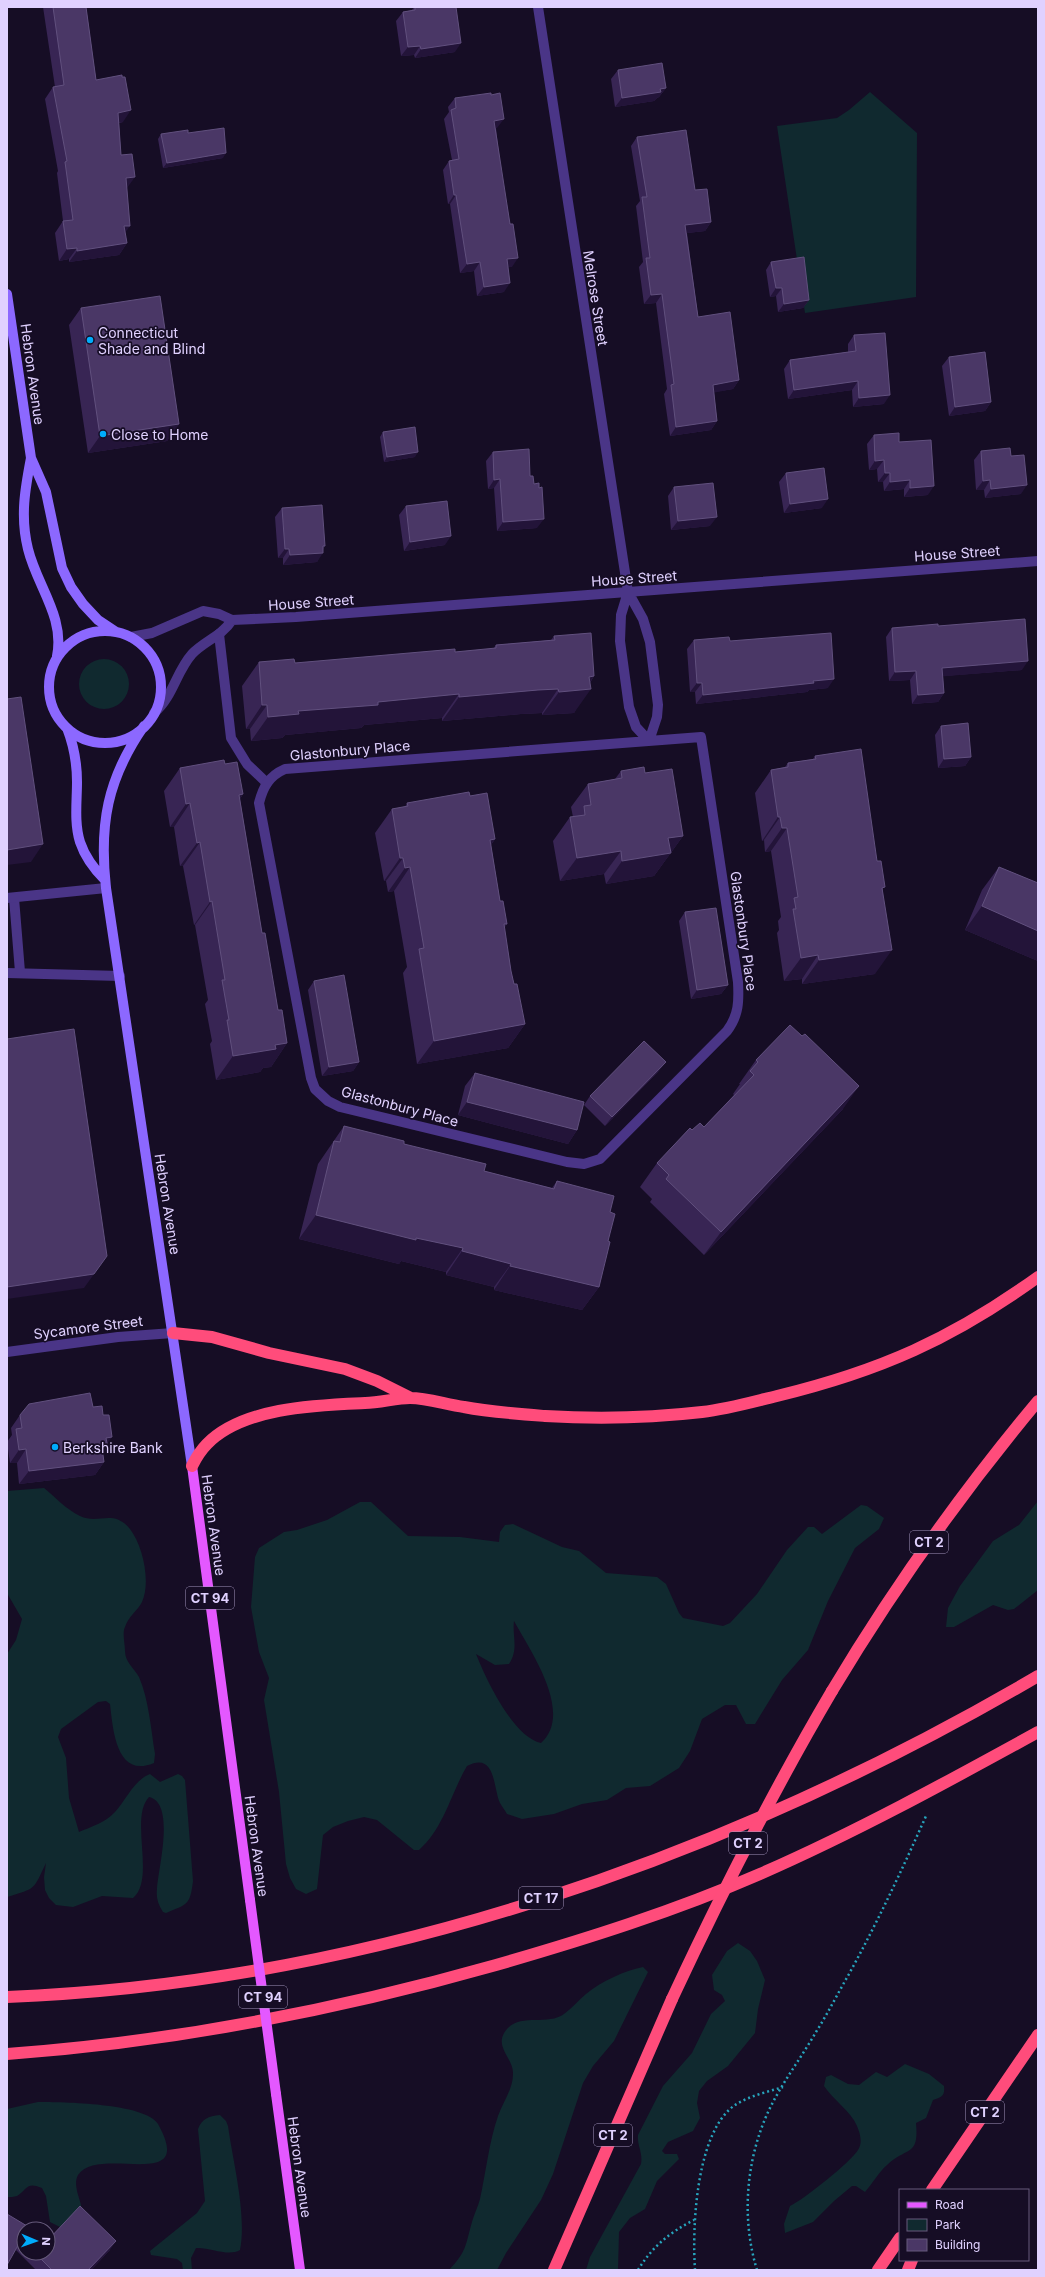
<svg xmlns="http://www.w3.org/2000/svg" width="1045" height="2277" font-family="Inter,sans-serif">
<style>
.green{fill:#10292f;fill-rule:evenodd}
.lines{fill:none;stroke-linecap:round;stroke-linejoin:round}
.path{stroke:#27a5bd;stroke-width:2.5;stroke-dasharray:2 3;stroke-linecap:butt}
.service{stroke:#4a3587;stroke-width:10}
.minor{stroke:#4a3587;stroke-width:10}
.tertiary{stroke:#4a3587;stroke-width:10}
.secondary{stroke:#8c68ff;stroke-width:10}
.primary{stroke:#e458ff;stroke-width:10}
.motorway{stroke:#ff4c7b;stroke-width:12}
.primary-bridge{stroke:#e458ff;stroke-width:10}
.motorway-bridge{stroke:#ff4c7b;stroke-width:12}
.wall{fill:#382554}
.shaded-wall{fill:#231439}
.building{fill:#4a3766;stroke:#61507e}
.poi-dot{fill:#00acfc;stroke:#160d25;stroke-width:1.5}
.labels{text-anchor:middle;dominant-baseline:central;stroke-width:3.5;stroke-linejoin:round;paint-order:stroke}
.shield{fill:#160d25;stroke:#a396be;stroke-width:1}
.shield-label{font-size:13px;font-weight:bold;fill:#e0d1ff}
.street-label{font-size:14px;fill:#e0d1ff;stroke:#160d25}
.poi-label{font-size:14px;fill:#e0d1ff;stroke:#160d25;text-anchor:start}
</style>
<rect width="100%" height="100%" fill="#160d25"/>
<path class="green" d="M870 92 917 133 916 297 805 313 777 126 837 118 849 110Z
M79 684a25 25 0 1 1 50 0a25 25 0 1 1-50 0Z
M44 1488C55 1497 67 1510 80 1516 99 1525 113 1508 130 1529 143 1546 151 1582 142 1602 138 1610 128 1617 125 1627 122 1633 125 1644 125 1651 125 1662 134 1668 139 1677 149 1700 151 1730 155 1754L154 1763C116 1779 113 1729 110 1704L106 1701 98 1702 61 1729 58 1737 66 1758 69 1798 79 1832C91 1827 106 1822 115 1812 126 1800 134 1780 150 1774L160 1782 178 1774 182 1776 185 1780 193 1881C190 1906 187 1904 166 1913L163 1912C158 1904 156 1898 157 1889 158 1869 176 1803 149 1797 129 1818 156 1879 133 1898L102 1896 73 1907 56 1905 49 1898 45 1890 44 1877 46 1863C33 1890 37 1888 7 1897V1654L16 1640 22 1619 7 1593V1491Z
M1038 1501V1590L1014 1609 1008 1610 993 1605 954 1627H946L948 1608 960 1586 993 1541 1019 1525Z
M360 1502H371L408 1536 460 1537 499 1542 500 1532 505 1525 513 1524 562 1547 579 1551 606 1573 657 1577 666 1584 679 1613 683 1618 723 1626 730 1623 757 1594 787 1550 808 1527H814L822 1534 861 1505 867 1506 884 1518 879 1529 855 1548 828 1601 808 1650 782 1680 755 1724H746L736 1705H725L702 1719 690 1751 679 1768 650 1786 626 1788 607 1800 582 1804 554 1814 522 1819 507 1814C505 1810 502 1807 500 1803 493 1788 496 1751 467 1766 451 1793 444 1828 419 1850H414L377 1820 364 1817 348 1821 333 1827 323 1835 317 1889 306 1894 296 1889 290 1878 286 1864 279 1792 264 1700 269 1678 259 1652 251 1607 255 1557 259 1548 284 1532 297 1530 327 1520ZM514 1621C531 1652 574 1713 541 1743 513 1737 486 1679 476 1654L495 1665 509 1664C519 1649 512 1636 514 1621Z
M738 1943 750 1951 757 1961 765 1980 758 2009 755 2033 728 2066 707 2081 699 2091 697 2103 700 2118 693 2131 668 2142 662 2151 665 2154H677L679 2159 657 2181 645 2209 630 2218 619 2232 618 2270H586L590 2257 641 2164C643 2152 637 2146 638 2135L663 2086 692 2053 711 2014 725 2001 722 1995 714 1990 712 1975 727 1951Z
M643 1967 648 1972 614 2041 593 2066 583 2083 553 2174 541 2200 506 2253 497 2270H449C467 2251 465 2246 472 2222 474 2214 478 2207 480 2199 486 2172 489 2142 498 2116 503 2102 513 2089 513 2074 514 2058 492 2046 507 2029 521 2013 548 2026 564 2014 572 2008 579 2000 586 1994 602 1981 624 1971 643 1967Z
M905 2064 929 2074 944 2086C945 2096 942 2097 933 2100L926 2118 916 2123C919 2157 908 2146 887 2165 879 2172 872 2184 865 2192L856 2186H852L834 2201 813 2222 785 2233 784 2224 790 2206C803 2200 851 2162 858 2150 863 2143 860 2133 857 2126 851 2111 833 2100 824 2086L826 2077 831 2075 848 2084 859 2085 876 2072 887 2077Z
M38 2102C62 2102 145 2103 158 2124 197 2194 99 2144 78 2175 73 2184 79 2196 81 2205 82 2211 80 2217 80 2223L74 2229 60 2227 50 2222 46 2196 42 2188C26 2181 27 2190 17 2196 14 2197 10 2197 7 2197V2109Z
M220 2115 226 2121 228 2126C233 2162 247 2215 240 2250 228 2257 210 2247 196 2248L191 2258 192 2270H183L182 2263 177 2259 151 2255 150 2251 197 2213 205 2201 198 2129C202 2119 208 2116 220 2115Z"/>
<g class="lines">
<path class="path" d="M638 2270C652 2247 670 2232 694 2220
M695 2270C692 2227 696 2132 735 2105 749 2096 767 2092 783 2087
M757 2270C741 2218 746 2159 769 2110 782 2083 801 2058 816 2032 828 2013 838 1993 849 1974 877 1923 902 1870 926 1816"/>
<path class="service" d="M219 634 231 738 247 764 267 783
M14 898 20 972
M7 973 120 976"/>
<path class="minor" d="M538 7 628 592 643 619 650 642 658 705 657 717 649 741 636 727 629 707 620 641 621 615 628 592
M131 637 152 633 203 611 219 614 232 620 296 617 1038 561
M154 713C173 697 176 672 192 654 204 641 222 636 232 620
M701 737 738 982C739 1001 739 1015 727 1031L600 1159 584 1164 567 1162 340 1107 328 1101 315 1089 311 1078 259 803C263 787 269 776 285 769Z
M7 898 106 888"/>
<path class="tertiary" d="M7 1352 118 1337 173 1333"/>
<path class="secondary" d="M7 294 31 458 46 492 62 568 71 587 83 604 98 620 116 632
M31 458C25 489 20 517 28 549 37 586 65 617 57 656
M49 687a56 56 0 1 1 112 0a56 56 0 1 1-112 0Z
M144 726C107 779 99 825 106 888L192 1466
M67 728C74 746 77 763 77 782 77 801 74 823 80 842 85 857 94 869 105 880"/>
<path class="primary" d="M192 1466 250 1900
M276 2094 300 2270"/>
<path class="motorway" d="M173 1333 212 1337 269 1353 345 1369 377 1381 411 1398
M192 1466C196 1458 201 1450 207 1444 243 1407 317 1405 365 1403 380 1403 396 1398 410 1398 428 1398 447 1405 464 1407 490 1412 518 1414 545 1416 597 1419 650 1418 702 1412 728 1409 752 1402 777 1396 880 1371 952 1339 1038 1277
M832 1691C893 1589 962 1492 1038 1401
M7 1997C370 1983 727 1858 1038 1676
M7 2054C173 2042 337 2010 496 1965 586 1939 675 1911 760 1874 856 1832 947 1782 1038 1732
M932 2190 1038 2035
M554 2270 672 1999
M878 2270 900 2238
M908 2270 912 2260"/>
<path class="primary-bridge" d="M250 1900 276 2094"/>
<path class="motorway-bridge" d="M672 1999C721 1894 773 1791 832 1691"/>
</g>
<path class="wall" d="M43 7H86L96 80 123 122 119 123 121 155 127 188 125 232 127 243 119 255 69 262V259L59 261 55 233 63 221 57 173 58 171 45 99 53 87H55Z
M414 7H456L455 52 415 58 414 55 401 56 396 21 403 12 412 10Z
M618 70 666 88 659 97 657 98 654 101 615 107 611 79Z
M455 98 497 128H496L512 267H508L504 292 477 296 474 271 460 273 450 204H448L443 170 449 161 452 160 444 119 449 112 448 107Z
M188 133 223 158 163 168 158 139 161 134Z
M637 137 695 190 711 222 705 231 687 233 698 317 739 380 733 389 714 392 717 421 711 430 670 436 664 394 667 389 656 303 644 304 639 267 643 262 636 206 640 201 631 146Z
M771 262 809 300 803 308 778 312 776 296 770 297 766 270Z
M81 308 179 424 167 441 88 453 69 325Z
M854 335 884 404 853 407 852 390 788 399 784 369 790 360 848 352V344Z
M949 357 991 402 985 411 949 416 942 366Z
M383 432 415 457 384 462 380 437Z
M874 435 899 442 928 495 904 497V489L884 491 883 482H878L877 469 869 470 867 444Z
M981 451 1011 456 1021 494 985 498 984 490H976L974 460Z
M493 452 530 476 534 484 537 528 497 531 494 488 488 489 486 461Z
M786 473 822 508 784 513 779 482Z
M674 487 710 526 671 530 668 496Z
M406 506 445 545 404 551 399 515Z
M282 508 325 546 323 549 317 562 283 565V558H278L275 517Z
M938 626 1022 670 943 676 944 693 938 702 912 704 910 680 889 681 886 637 892 628Z
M554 636 594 676 590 683 574 713 542 715V713L521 714 442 721V718L364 725 361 728 285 735 282 738 251 741 250 729H246L242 686 259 662 295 663 455 652 493 649 496 645 551 640Z
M694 640 730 641 828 688 809 690 807 692 696 704 695 692H690L687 649Z
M941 726 971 757 965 766 938 768 935 735Z
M815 756 877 861 883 891 875 974 802 984V979L784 981 777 933 779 930 778 921 781 917 771 851 765 852 764 840 762 841 755 793 771 770 785 767 788 763 813 759Z
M225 764 243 794 240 799 262 933 278 1010 287 1043 271 1067 263 1068 260 1072 216 1080 210 1044 212 1041 205 1004 208 1000 195 925H194L183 866H180L174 827H170L164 791 180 768Z
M621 771 645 773 683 836 654 876 606 884 604 874 560 881 553 841 570 817H573L571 807 588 784 615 779Z
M470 796 495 839 491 845 500 901 507 924 504 928 511 971 514 984 525 1024 508 1048 417 1064 403 973 407 967 394 891 388 892 386 881H384L375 833 392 809 405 807 407 803Z
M999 867 1038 883V961L965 930 982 890Z
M685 912 728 985 721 994 691 999 679 921Z
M314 981 359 1062 353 1071 322 1076 308 990Z
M756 1060 843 1109 704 1255 650 1202 652 1199 640 1187 657 1163 704 1127 734 1095 733 1094 740 1084H739Z
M659 1071 605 1126 584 1105 590 1096Z
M475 1073 577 1130 568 1144 458 1115 465 1086Z
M344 1126 404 1144 484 1171 552 1188 557 1181 610 1212 608 1241 599 1287 582 1310 494 1290V1287L446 1275V1272L401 1261 399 1264 299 1239 318 1164Z
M93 1407 107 1444 108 1448 103 1454 104 1462 95 1475 19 1484 17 1463H10L7 1442 12 1435 11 1428 20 1415Z
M24 2229V2253H48L110 2250 91 2270H36L16 2250Z"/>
<path class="shaded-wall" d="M461 43 455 52 415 58 421 49Z
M420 46 414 55 401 56 408 47Z
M666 88 659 97 657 98 654 101 615 107 622 98Z
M131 110 123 122 110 124 118 113Z
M504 119 497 128 488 130 494 121Z
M226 153 223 158 163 168 167 163Z
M135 177 127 188 126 178Z
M454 195H456L450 204H448Z
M711 222 705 231 679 234 685 225Z
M124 226H130L122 237Z
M127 243 119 255 69 262 77 251Z
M77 248 69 259 59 261 67 249Z
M518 258 512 267 501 268 507 259Z
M480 262 474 271 460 273 467 264Z
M510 283 504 292 477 296 484 287Z
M776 288H782L776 296 770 297Z
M662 294 656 303 644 304 651 295Z
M809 300 803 308 778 312 784 304Z
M739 380 733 389 707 394 713 385Z
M858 381 852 390 788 399 794 390Z
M890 395 884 404 853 407 859 398Z
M991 402 985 411 949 416 955 407Z
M717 421 711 430 670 436 676 427Z
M179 424 167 441 88 453 100 436Z
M418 452 415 457 384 462 387 457Z
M884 460 877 469 869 470 875 461Z
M885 473H890L883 482H878Z
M500 479 494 488 488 489 494 480Z
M910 480 904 489 884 491 890 482Z
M990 480 984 490H976L983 481Z
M1027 485 1021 494 985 498 991 489Z
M934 486 928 495 904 497 910 488Z
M828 499 822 508 784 513 790 504Z
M717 517 710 526 671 530 678 521Z
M544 519 537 528 497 531 503 522Z
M451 536 445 545 404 551 410 542Z
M323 546H325L320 553H323L317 562 283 565 290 555Z
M285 549H289L283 558H278Z
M1028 661 1022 670 935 677 942 668Z
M916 671 910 680 889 681 895 672Z
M594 676 585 690 591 689 574 713 542 715 559 692 589 677Z
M834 679 828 688 809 690 807 692 696 704 703 695 813 681Z
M697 683H702L695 692H690Z
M558 689 542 713 521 714 442 721 459 697 538 690Z
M944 693 938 702 912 704 918 695Z
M459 694 442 718 364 725 361 728 285 735 282 738 251 741 268 717 298 711 378 702Z
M262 705H267L250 729H246Z
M971 757 965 766 938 768 944 759Z
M243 794 227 818 239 795Z
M190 803 174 827H170L186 804Z
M778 817H780L764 840 762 841Z
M782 828H787L771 851 765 852Z
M683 836 654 876 606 884 622 861 668 838Z
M495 839 479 862 490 840Z
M200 842 183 866H180L197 843Z
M43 844 31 862 7 865V850Z
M621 851 604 874 560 881 577 858Z
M400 858H403L386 881H384Z
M410 867 394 891 388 892 405 868Z
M212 901 195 925H194L210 902Z
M982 906 1038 931V961L965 930Z
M504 924H507L491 947Z
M892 950 875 974 802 984 819 960Z
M818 955 802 979 784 981 801 958Z
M728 985 721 994 691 999 697 990Z
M525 1024 508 1048 417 1064 434 1041Z
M287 1043 271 1067 263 1068 260 1072 216 1080 233 1056 275 1045Z
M359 1062 353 1071 322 1076 329 1067Z
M666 1062 659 1071 605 1126 612 1117Z
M859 1086 843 1109 704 1255 721 1232Z
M467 1102 577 1130 568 1144 458 1115Z
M316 1215 416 1238 463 1248 446 1272 401 1261 399 1264 299 1239Z
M462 1251 511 1264 494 1287 446 1275Z
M107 1256 84 1288 7 1299V1287Z
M510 1266 599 1287 582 1310 494 1290Z
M112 1437 104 1448H108L98 1461 106 1438Z
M26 1449 17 1463H10L19 1450Z
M104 1462 95 1475 19 1484 29 1471Z
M116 2241 110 2250 91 2270H88Z"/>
<path class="building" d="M53 7H86L96 80 122 75V77H125L131 110 118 113 121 155 132 154 135 177 126 178 130 226H124L127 243 77 251V248L67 249 63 221 73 220 65 162 67 161 53 87 64 85Z
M415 7H456L461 43 421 49 420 46 408 47 403 12 415 10Z
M662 63 666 88 660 89 661 92 622 98 618 70Z
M491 93V95L500 93 504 119 494 121 510 224H513L518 258 507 259 510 283 484 287 480 262 467 264 456 195H454L449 161 459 159 451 110 456 108 455 98Z
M224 128 226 153 167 163 161 134 188 130V133Z
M686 130 695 190 707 189 711 222 685 225 698 317 730 312 739 380 713 385 717 421 676 427 671 385 674 384 662 294 651 295 646 258H650L642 197H647L637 137Z
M804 257 809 300 784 304 782 288H776L771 262Z
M160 296 179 424 100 436 81 308Z
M885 333 890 395 859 398 858 381 794 390 790 360 856 351 854 335Z
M985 352 991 402 955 407 949 357Z
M415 427 418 452 387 457 383 432Z
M899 433V442L931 440 934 486 910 488V480L890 482V473H885L884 460 875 461 874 435Z
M1010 448 1011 456 1024 455 1027 485 991 489 990 480 983 481 981 451Z
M529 449 530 476H533L534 484 539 483V488L542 487 544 519 503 522 500 479 494 480 493 452Z
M824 468 828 499 790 504 786 473Z
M713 483 717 517 678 521 674 487Z
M447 501 451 536 410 542 406 506Z
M322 505 325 546H323V553L290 555 289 549H285L282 508Z
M1025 619 1028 661 942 668 944 693 918 695 916 671 895 672 892 628 938 624V626Z
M591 633 594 676 589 677 591 689 559 692 558 689 538 690 459 697V694L378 702V705L298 711 299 714 268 717 267 705H262L259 662 294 659 295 663 455 649V652L496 648V645L555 640 554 636Z
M831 633 834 679 813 681 814 683 703 695 702 683H697L694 640 729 637 730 641Z
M21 697 43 844 7 850V699Z
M968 723 971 757 944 759 941 726Z
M861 749 877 861H881L885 887 882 888 892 950 819 960 818 955 801 958 793 909H796L794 898 798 897 787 828H782L780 817H778L771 770 788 767V763L816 759 815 756Z
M224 760 225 764 237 762 243 794 239 795 262 933H265L278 1010H282L287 1043 275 1045 276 1049 233 1056 227 1020H229L222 980H225L212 901 210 902 200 842 197 843 190 803 186 804 180 768Z
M644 767 645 773 672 769 683 836 668 838 671 853 622 861 621 851 577 858 570 817 585 815 584 806 591 805 588 784 622 778 621 771Z
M469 792 470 796 487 793 495 839 490 840 500 901H503L507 924H504L511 971 514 984H517L525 1024 434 1041 419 949 424 948 410 867 405 868 403 858H400L392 809 408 806 407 803Z
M999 867 1038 883V931L982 906Z
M716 908 728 985 697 990 685 912Z
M344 975 359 1062 329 1067 314 981Z
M790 1025 802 1036 805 1034 859 1086 721 1232 666 1179 669 1175 657 1163 690 1128 692 1130 700 1123 704 1127 754 1075 750 1071 758 1062 756 1060Z
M74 1029 107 1256 94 1274 7 1287V1039Z
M644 1041 666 1062 612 1117 590 1096Z
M475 1073 584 1102 577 1130 467 1102Z
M344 1126 404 1141V1144L486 1164 484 1171 554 1189 557 1181 614 1196 610 1212 615 1214 608 1241 610 1242 599 1287 510 1266 511 1264 462 1251 463 1248 416 1238V1240L316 1215 334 1141 340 1142Z
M90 1393 93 1407 102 1406 103 1415H109L112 1437 106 1438 108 1448H102L104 1462 29 1471 26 1449 19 1450 16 1429 22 1428 20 1415 29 1404Z
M80 2206 116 2241 88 2270H52L35 2253H48V2238L49 2239Z
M7 2214 32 2229H24V2242L21 2240 7 2265Z"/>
<g class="poi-dot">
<circle cx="90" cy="340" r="4"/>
<circle cx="103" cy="434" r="4"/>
<circle cx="55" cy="1447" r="4"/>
</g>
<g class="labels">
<g class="shield">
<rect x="910" y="1531" width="38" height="22" rx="3"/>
<rect x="186" y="1587" width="48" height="22" rx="3"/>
<rect x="729" y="1832" width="38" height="22" rx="3"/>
<rect x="519" y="1887" width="44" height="22" rx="3"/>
<rect x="239" y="1986" width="48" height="22" rx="3"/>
<rect x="966" y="2101" width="38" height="22" rx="3"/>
<rect x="594" y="2124" width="38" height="22" rx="3"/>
</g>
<g class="shield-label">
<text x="929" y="1542">CT 2</text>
<text x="210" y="1598">CT 94</text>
<text x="748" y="1843">CT 2</text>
<text x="541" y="1898">CT 17</text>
<text x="263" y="1997">CT 94</text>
<text x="985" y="2112">CT 2</text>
<text x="613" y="2135">CT 2</text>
</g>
<g class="street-label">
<text transform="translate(596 298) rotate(81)">Melrose Street</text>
<text transform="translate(33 374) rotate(82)">Hebron Avenue</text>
<text transform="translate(957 553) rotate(-4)">House Street</text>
<text transform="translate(634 578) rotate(-4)">House Street</text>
<text transform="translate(311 602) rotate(-4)">House Street</text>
<text transform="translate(350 750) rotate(-5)">Glastonbury Place</text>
<text transform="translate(744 931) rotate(82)">Glastonbury Place</text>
<text transform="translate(400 1106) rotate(15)">Glastonbury Place</text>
<text transform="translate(168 1204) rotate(81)">Hebron Avenue</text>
<text transform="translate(88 1327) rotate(-7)">Sycamore Street</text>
<text transform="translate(214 1525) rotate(82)">Hebron Avenue</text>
<text transform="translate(257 1846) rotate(82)">Hebron Avenue</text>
<text transform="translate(300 2167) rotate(82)">Hebron Avenue</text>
</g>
<g class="poi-label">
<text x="98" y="332">Connecticut<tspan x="98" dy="16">Shade and Blind</tspan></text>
<text x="111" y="434">Close to Home</text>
<text x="63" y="1447">Berkshire Bank</text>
</g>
</g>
<rect width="1045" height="2277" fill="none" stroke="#e0d1ff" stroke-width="16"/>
<rect x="899" y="2189" width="130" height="72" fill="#160d25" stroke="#675b7c"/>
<rect x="907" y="2202" width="20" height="6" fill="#e458ff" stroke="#675b7c"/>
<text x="935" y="2209" font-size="12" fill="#e0d1ff">Road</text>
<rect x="907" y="2219" width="20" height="12" fill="#10292f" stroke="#675b7c"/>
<text x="935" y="2229" font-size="12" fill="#e0d1ff">Park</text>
<rect x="907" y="2239" width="20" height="12" fill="#4a3766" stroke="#675b7c"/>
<text x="935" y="2249" font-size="12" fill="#e0d1ff">Building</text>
<g transform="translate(36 2241) rotate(92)"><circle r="19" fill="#160d25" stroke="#675b7c"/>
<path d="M0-3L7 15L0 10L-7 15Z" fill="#00acfc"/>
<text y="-6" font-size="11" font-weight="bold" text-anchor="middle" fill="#e0d1ff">N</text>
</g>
</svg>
